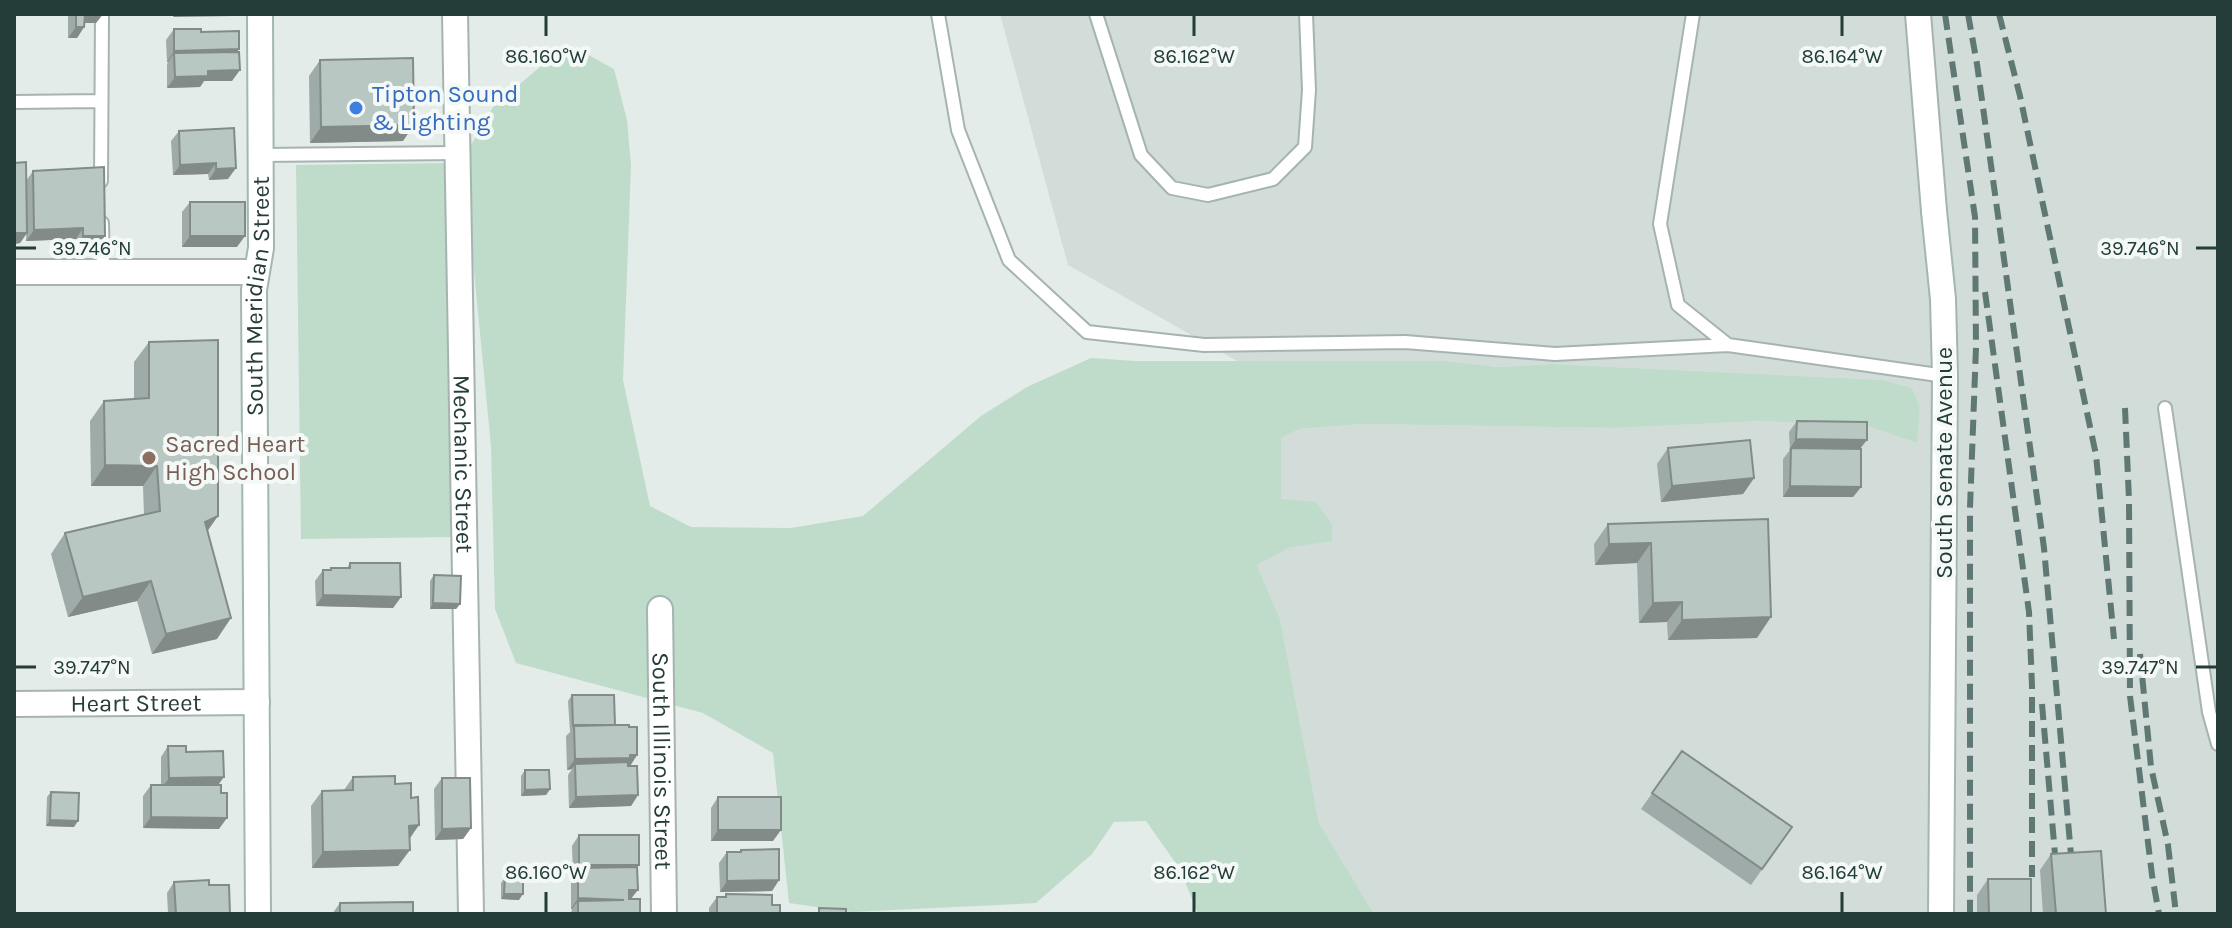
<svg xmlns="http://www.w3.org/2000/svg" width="2232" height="928" font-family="Karla,sans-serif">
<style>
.built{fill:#d2dcd8}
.green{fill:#bedcc9}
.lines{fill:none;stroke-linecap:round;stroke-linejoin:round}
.lane-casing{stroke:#a6b4b1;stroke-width:16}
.street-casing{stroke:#a6b4b1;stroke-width:28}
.secondary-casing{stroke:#a2b7b2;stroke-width:28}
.lane{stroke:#fff;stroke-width:12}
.street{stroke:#fff;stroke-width:24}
.secondary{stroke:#fff;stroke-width:24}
.rail{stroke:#5f7874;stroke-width:6;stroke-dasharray:16 8;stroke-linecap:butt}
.wall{fill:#9faba8}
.shaded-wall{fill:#828b88}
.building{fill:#b9c7c3;stroke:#828b88;stroke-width:2}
.ticks{fill:none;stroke:#243d39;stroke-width:3}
.shop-dot{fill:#3f7fe0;stroke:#f4f9f7;stroke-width:3}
.education-dot{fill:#8d6e63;stroke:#f4f9f7;stroke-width:3}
.labels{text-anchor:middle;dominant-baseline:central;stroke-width:8;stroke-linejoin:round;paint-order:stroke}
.shop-label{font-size:24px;fill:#366cbe;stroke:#f4f9f7;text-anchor:start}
.street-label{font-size:24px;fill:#243d39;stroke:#f4f9f7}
.education-label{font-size:24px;fill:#785e54;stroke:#f4f9f7;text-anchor:start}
.ticks-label{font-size:20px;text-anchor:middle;fill:#243d39;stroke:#f4f9f7;stroke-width:8;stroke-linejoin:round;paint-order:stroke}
</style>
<rect width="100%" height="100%" fill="#e3ece9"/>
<path class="built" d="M1000 14H2218V914H1374L1319 823 1280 619 1257 565 1291 547 1281 499V437L1299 429 1362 424 1615 428 1762 421 1870 427 1917 443 1920 407 1912 388 1884 380 1551 364 1498 367 1445 361H1237L1068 265Z"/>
<path class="green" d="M576 48 614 69 627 120 631 165 623 380 650 506 691 527 791 528 863 516 981 416 1027 387 1091 358 1135 361H1445L1498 367 1551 364 1884 380 1912 388 1920 407 1917 443 1870 427 1762 421 1615 428 1362 424 1299 429 1281 438V499L1316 502 1332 525V541L1291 547 1257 565 1280 619 1319 823 1374 914H1198L1180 869 1146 821 1114 822 1092 854 1036 903 852 912 789 903 773 753 703 713 516 663 495 609 491 446 473 261 471 145 493 107 555 54Z
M451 163 456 537 301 539 296 165Z"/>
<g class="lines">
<defs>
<path id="lane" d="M938 14 958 130 1009 260 1087 332 1204 345 1405 342 1555 354 1728 345
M1096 14 1141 155 1172 188 1208 195 1273 179 1305 147 1309 90 1306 14
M1693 14 1660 224 1678 305 1728 345 1945 376
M14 102 100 101
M261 155 458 153
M101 181 102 14
M102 223 103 272
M2165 408 2209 712 2218 744"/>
<g id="street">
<path id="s1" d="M455 14 471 914"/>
<path d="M1918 14 1934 211"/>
<path d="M14 272H256"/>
<path id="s2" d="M660 609 664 914"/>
<path id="s3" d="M14 704 257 702"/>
</g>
<g id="secondary">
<path d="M1934 211 1943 299 1945 376 1941 914"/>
<path id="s4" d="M258 914 254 290 261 248 260 14"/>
</g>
</defs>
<use href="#lane" class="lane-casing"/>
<use href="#street" class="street-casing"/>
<use href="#secondary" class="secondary-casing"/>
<use href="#lane" class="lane"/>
<use href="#street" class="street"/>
<use href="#secondary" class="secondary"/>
<path class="rail" d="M1945 14 1975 217 1976 347 1970 508V914
M1968 14 1977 64 2044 548 2072 866
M1999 14 2020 96 2096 455 2114 639
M1985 292 2029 612 2032 686V877
M2125 408 2129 500 2130 696 2152 875 2159 914
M2140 654 2151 767 2168 845 2176 914
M2042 704 2056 866"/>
</g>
<path class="wall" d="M68 14H103L96 23H84V27L77 38H68Z
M174 29 201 32 239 49 237 52 232 81H204L200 87 167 88V64L168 62H167L166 40Z
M320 60 403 141 310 143 309 76Z
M234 128 228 179 209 180 208 174 173 175 171 141 179 131Z
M14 163 26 181 33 171 104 167 97 247H76V239L26 241V234L20 243 14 244Z
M190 202 237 247H182V212Z
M149 342 208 530 217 639 152 654 137 601 68 617 51 554 65 533 144 515 143 486H91L90 421 104 401 134 399V362Z
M1797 421 1860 449 1861 487 1853 497H1783V459L1790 450 1789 432Z
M1668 448 1754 478 1743 494 1661 502 1657 464Z
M1768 519 1757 638 1668 640 1667 622 1639 623 1637 563 1595 565 1594 544 1608 524Z
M350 563 401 597 393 608 316 606 315 581 323 570H329L331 568H347Z
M434 575 460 604 456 609H430V581Z
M572 695 615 725 637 755 630 766 638 795 631 806 569 808 568 775 572 769 567 770 566 736 570 732 568 701Z
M168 746 186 752 218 785 221 793 219 829 143 828V796L151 785H161V757Z
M1682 751 1792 827 1751 885 1641 809Z
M525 770 550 789 546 795 521 796V776Z
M353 777 395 784 409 839 398 866 312 868 311 806 322 791 344 790Z
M442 778 471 828 463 839 435 840 434 789Z
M51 792 74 827 46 826 47 797Z
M718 797 773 841H711V808Z
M579 835 639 865 637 867 631 899 640 914H571L572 909H571V879L573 876 572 846Z
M741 850 779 880 772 891 720 892 719 863 727 852H740Z
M2051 854 2106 914H2043L2040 870Z
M505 877 519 900 501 899V883Z
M1988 879 2031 914H1977V895Z
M174 882 209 885 230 914H168L167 893Z
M726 894 772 905 780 914H709V908L717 897H724Z
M340 903 413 914H332Z"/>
<path class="shaded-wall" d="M83 14H103L96 23H77Z
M175 14H234L233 16 173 17Z
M76 27H84L77 38H68Z
M239 49 232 60 174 53 168 62H167L174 51Z
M240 70 232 81H204L200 87 167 88 175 77 208 71Z
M414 125 403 141 310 143 321 127Z
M216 163 208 174 173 175 180 165Z
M236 168 228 179 209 180 216 169Z
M83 228 76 239 26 241 34 230Z
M14 233H27L20 243 14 244Z
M83 236H105L97 247H76Z
M190 236H245L237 247H182Z
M1796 439 1867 440 1859 450H1789Z
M105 465 157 466 143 486H91Z
M1754 478 1743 494 1661 502 1672 486Z
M1790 486 1861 487 1853 497H1783Z
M218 516 204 536 205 522Z
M1651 543 1637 563 1595 565 1609 544Z
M151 581 137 601 68 617 83 597Z
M323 595 401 597 393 608 316 606Z
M1682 602 1667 622 1639 623 1653 603Z
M433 603 460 604 456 609H430Z
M1771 617 1757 638 1668 640 1682 620Z
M231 618 217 639 152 654 166 634Z
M637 755 630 766 575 764 572 769 567 770 575 759Z
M224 777 216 788 161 789 169 778Z
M550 789 546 795 521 796 525 790Z
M638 795 631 806 569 808 576 797Z
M151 817 227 818 219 829 143 828Z
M50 820 78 821 74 827 46 826Z
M419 825 408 841 409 826Z
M471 828 463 839 435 840 442 829Z
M718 830H781L773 841H711Z
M410 850 398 866 312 868 323 852Z
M579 865H639L631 876 578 868 572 876Z
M779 880 772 891 720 892 727 881Z
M629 890H638L630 900 578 901 572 909H571L578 898Z
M504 894H523L519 900 501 899Z"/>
<path class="building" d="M76 14H85L84 27H76Z
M174 29H201V32L239 31V49L174 51Z
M239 52 240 70 208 71V76L175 77 174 53Z
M413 58 414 125 321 127 320 60Z
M234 128 236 168 216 169V163L180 165 179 131Z
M26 162 27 233H14V163Z
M104 167 105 236H83V228L34 230 33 171Z
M190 202H245V236H190Z
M218 340V516L205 522 231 618 166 634 151 581 83 597 65 533 160 511 157 466 105 465 104 401 149 398V342Z
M1797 421 1867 422V440L1796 439Z
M1750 440 1754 478 1672 486 1668 448Z
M1791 448 1861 449V487L1790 486Z
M1768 519 1771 617 1682 620V602L1653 603 1651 543 1609 544 1608 524Z
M350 563H400L401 597 323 595V570H331V568H350Z
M434 575 461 576 460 604 433 603Z
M572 695H614L615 725 573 726Z
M574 725H629V727H637V755H630V758L575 759Z
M168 746H186V752L223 751 224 777 169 778Z
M1682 751 1792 827 1762 869 1652 793Z
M628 762V766H637L638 795 576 797 575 764Z
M525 770H549L550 789 525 790Z
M395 776V784L411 783V798L418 797 419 825 409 826 410 850 323 852 322 791 353 790V777Z
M442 778H470L471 828 442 829Z
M151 785H221V793H227V818L151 817Z
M51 792 79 793 78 821 50 820Z
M718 797H781V830H718Z
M579 835H639V865H579Z
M779 849V880L727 881V852H741V850Z
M2101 851 2106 914H2056L2051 854Z
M637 867 638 890H629V899H640V914H578V901L624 900 578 898V868Z
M505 877 523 878V894H504Z
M1988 879H2031V914H1989Z
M209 880V885H229L230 914H176L174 882Z
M726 894 772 895V905H780V914H717V897H726Z
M413 902V914H340V903Z
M819 908 846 909V914H819Z"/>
<path class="ticks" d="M546 16V36M1194 16V36M1842 16V36M16 248H36M2196 248H2216M16 667H36M2196 667H2216M546 892V912M1194 892V912M1842 892V912"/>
<circle class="shop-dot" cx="356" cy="108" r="8"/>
<circle class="education-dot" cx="149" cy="458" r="8"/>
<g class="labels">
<g class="shop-label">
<text x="372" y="94">Tipton Sound<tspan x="372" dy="28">&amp; Lighting</tspan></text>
</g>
<g class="street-label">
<text stroke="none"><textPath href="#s4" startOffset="618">South Meridian Street</textPath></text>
<text transform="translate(1944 463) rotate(-90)">South Senate Avenue</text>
<text stroke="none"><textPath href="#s1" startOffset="450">Mechanic Street</textPath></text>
<text stroke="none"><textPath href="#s3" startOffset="122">Heart Street</textPath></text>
<text stroke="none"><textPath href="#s2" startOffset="152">South Illinois Street</textPath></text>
</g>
<g class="education-label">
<text x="165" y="444">Sacred Heart<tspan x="165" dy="28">High School</tspan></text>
</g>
</g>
<g class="ticks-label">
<text x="546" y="63">86.160°W</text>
<text x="1194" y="63">86.162°W</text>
<text x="1842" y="63">86.164°W</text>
<text x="2140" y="255">39.746°N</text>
<text x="92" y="255">39.746°N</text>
<text x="2140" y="674">39.747°N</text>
<text x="92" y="674">39.747°N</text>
<text x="546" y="879">86.160°W</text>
<text x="1194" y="879">86.162°W</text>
<text x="1842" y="879">86.164°W</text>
</g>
<rect width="2232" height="928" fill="none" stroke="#243d39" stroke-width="32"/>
</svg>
